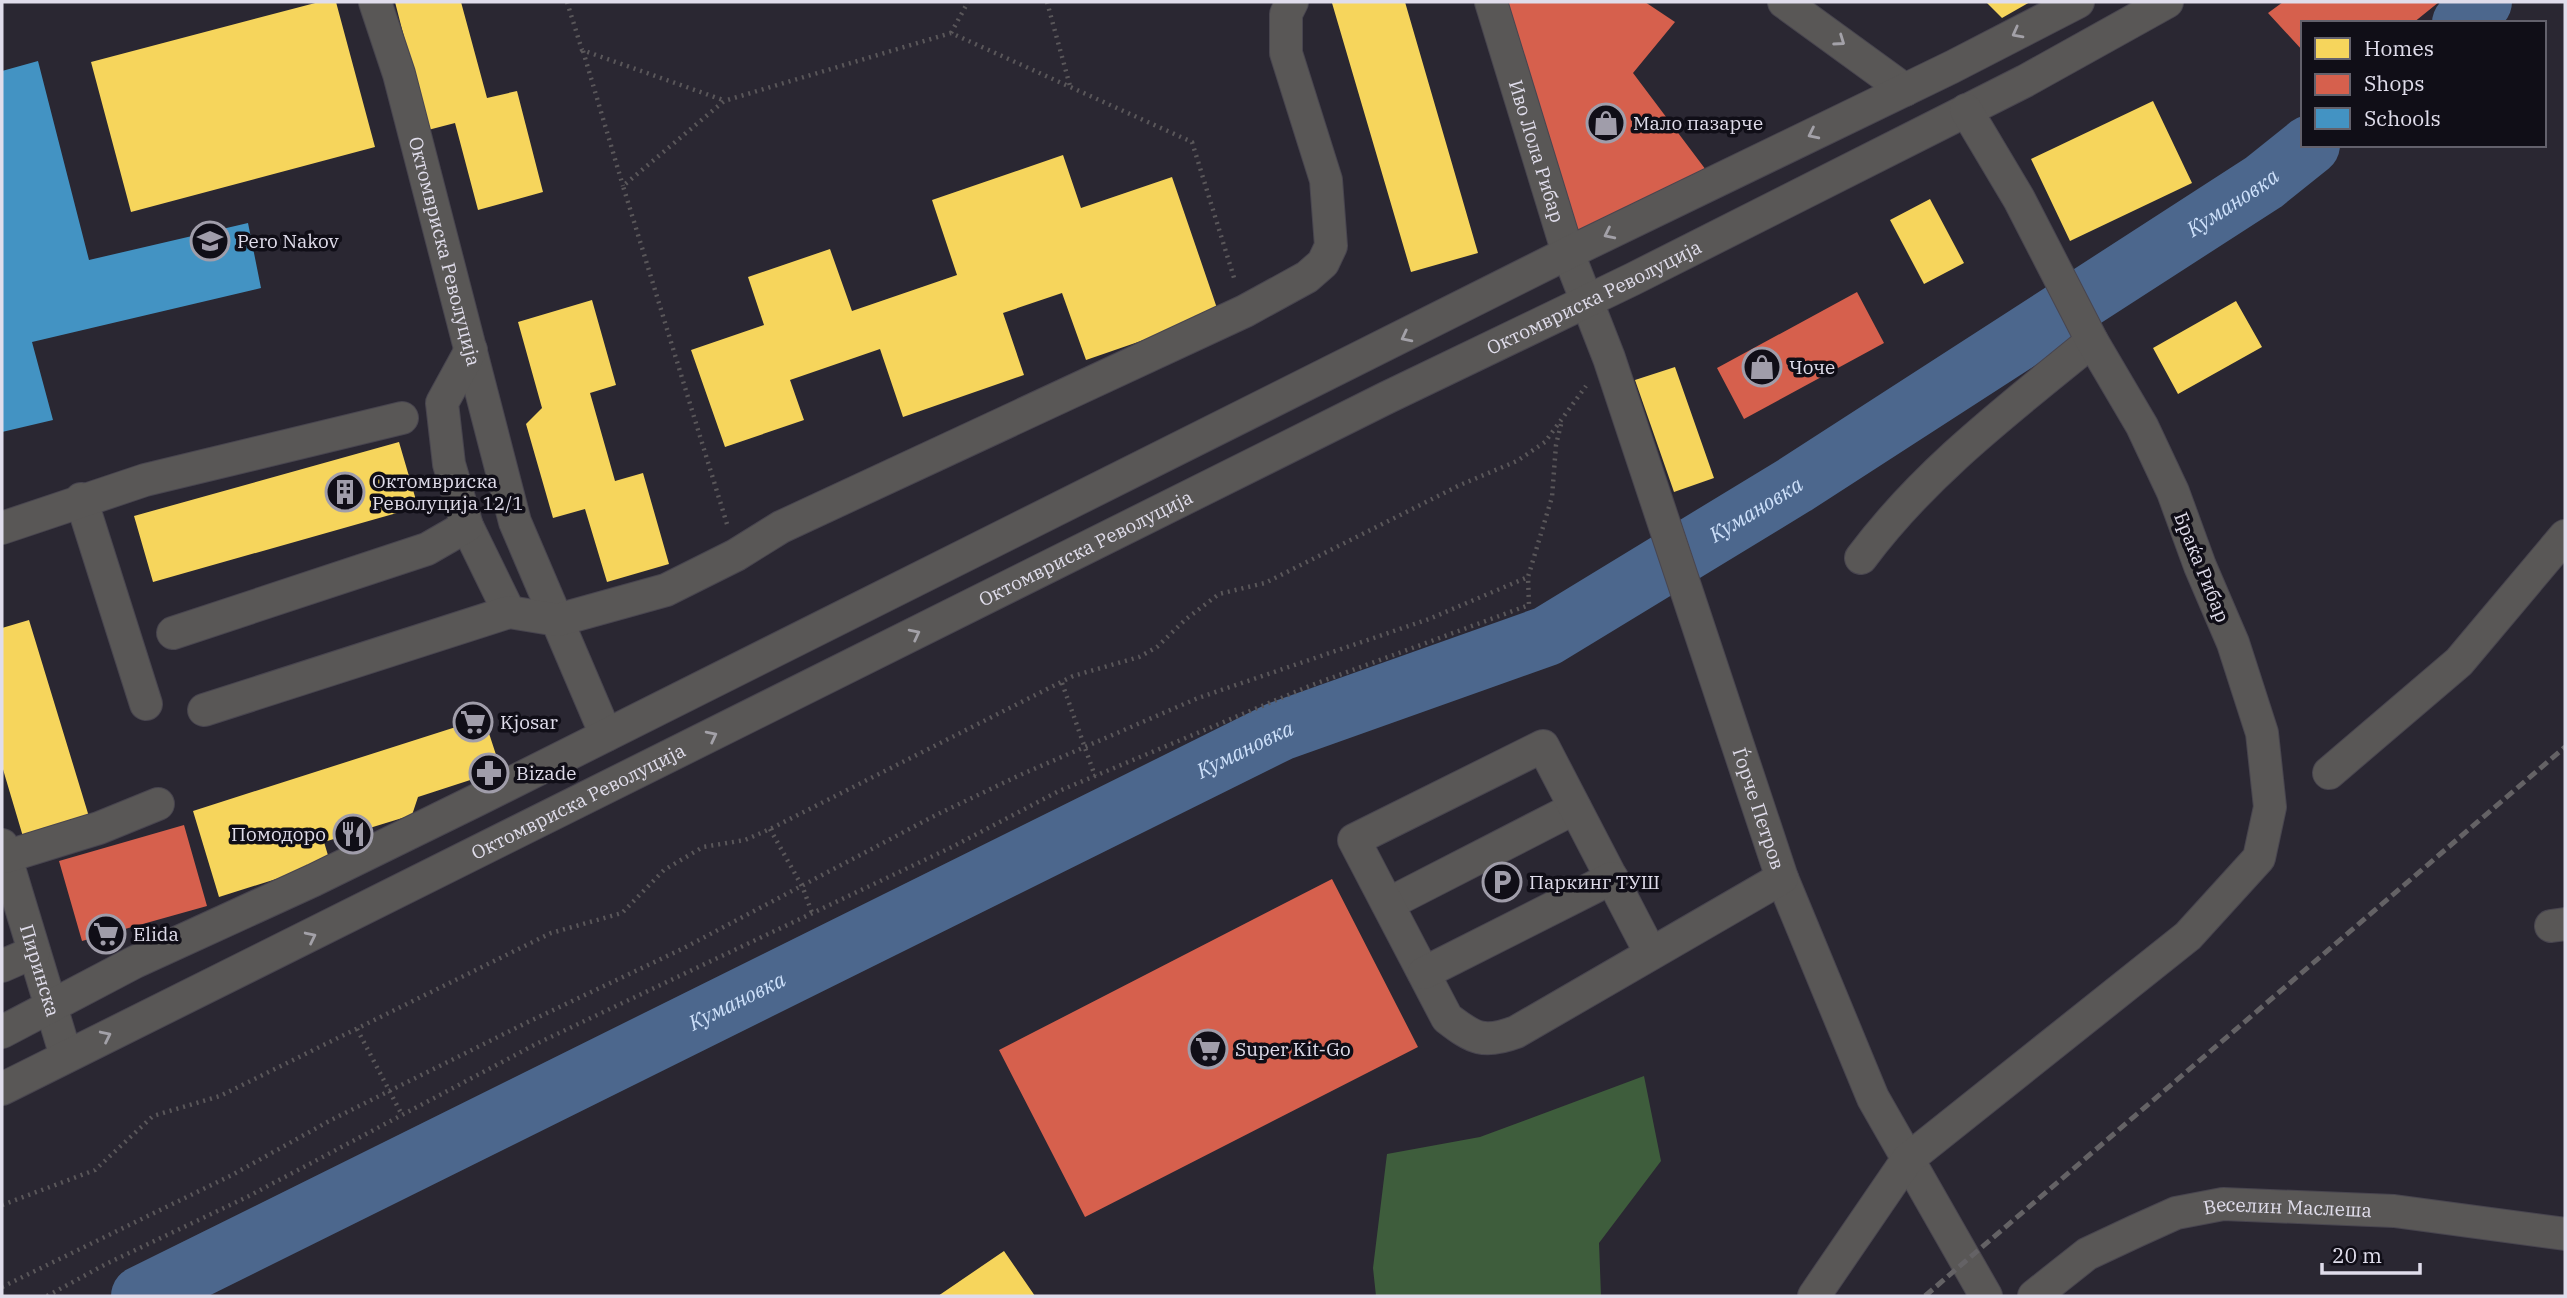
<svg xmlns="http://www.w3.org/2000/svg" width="2567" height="1298" font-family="'IBM Plex Serif',serif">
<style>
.forest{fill:#3e5d3c}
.homes{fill:#f6d55c}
.shops{fill:#d6604d}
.schools{fill:#4393c3}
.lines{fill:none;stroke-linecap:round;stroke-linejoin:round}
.river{stroke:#4c678d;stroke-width:60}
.minor-casing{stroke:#48454f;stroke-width:34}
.path{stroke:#5a575a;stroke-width:4.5;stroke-dasharray:2 5;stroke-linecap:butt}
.minor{stroke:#595756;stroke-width:32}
.rail{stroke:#646265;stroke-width:5;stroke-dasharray:10 5;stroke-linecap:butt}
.oneway{stroke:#a3a1a8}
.labels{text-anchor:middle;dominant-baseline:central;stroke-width:7;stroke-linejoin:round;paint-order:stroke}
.poi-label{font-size:19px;fill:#e0ddeb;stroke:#100e17;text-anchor:start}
.street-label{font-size:19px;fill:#e0ddeb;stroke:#100e17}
.water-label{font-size:21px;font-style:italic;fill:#cde0fa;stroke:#100e17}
</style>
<rect width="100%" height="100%" fill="#2a2732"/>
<path class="forest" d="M1644 1076 1661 1161 1599 1243 1601 1296H1376L1373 1268 1387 1154 1480 1137Z"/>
<path class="homes" d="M319 2H336L375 147 131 212 91 62Z
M395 2H461L487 98 517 91 543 192 478 210 455 123 428 130Z
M1337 2H1405L1478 253 1411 272 1332 3Z
M1986 2H2030L2002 18Z
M2153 101 2192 183 2070 241 2031 159Z
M1063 155 1081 208 1172 177 1219 314 1086 360 1062 293 1003 313 1024 375 903 417 880 349 790 380 804 420 725 447 691 350 764 325 748 277 830 249 852 311 957 275 932 200Z
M1930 199 1964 263 1924 284 1890 220Z
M592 300 616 385 590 393 615 481 643 473 669 564 607 582 585 509 553 518 526 424 542 408 518 322Z
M2236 301 2262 347 2178 394 2153 348Z
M1675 367 1714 478 1674 492 1635 380Z
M399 442 418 507 153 582 134 516Z
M29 620 90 820 24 840 2 766V628Z
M484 718 501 770 418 797 412 815 324 842 330 862 219 897 193 811Z
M1004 1251 1035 1296H938Z"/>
<path class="shops" d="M1507 2H1645L1675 22 1633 73 1709 174 1575 239Z
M2283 2H2439L2413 23H2303V51L2268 13Z
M1857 292 1884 343 1744 419 1717 368Z
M184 825 207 906 82 941 59 861Z
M1332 879 1418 1047 1085 1217 999 1050Z"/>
<path class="schools" d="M38 61 89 260 248 223 261 288 32 342 53 420 2 432V71Z"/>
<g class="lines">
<g class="river">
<path d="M2462 23 2482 2"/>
<path id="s1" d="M141 1296 1280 731 1547 636 1795 485 2264 182 2310 145"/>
</g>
<defs>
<g id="minor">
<path id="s2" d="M375 2 399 74 515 522 606 735"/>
<path id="s3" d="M1491 2 1568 253 1609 358 1782 878 1873 1098 1986 1296"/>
<path d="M1784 2 1905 90"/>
<path d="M471 350 442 403 449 464 467 526 509 612"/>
<path d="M81 499 146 704"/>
<path d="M2 528 145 480 402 418"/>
<path d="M1861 558C1925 472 2010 408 2092 341"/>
<path d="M173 633 427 549 467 526"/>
<path d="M204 710 509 612 558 620 666 590 736 555 781 527 1245 311 1307 277 1323 263 1331 246 1326 180 1286 53V14L1292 2"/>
<path d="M2329 773 2459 662 2565 536"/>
<path id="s4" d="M2 845 66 1056"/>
<path d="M5 857 99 828 158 804"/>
<path d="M1388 904 1575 808"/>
<path d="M2551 926 2565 924"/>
<path d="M1650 952 1543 746 1354 840 1447 1018C1474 1039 1484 1044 1516 1032L1782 878"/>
<path d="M2 966 34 952"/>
<path d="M1424 973 1612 878"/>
<path d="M2 1032 135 962 314 880 477 800 1568 253 1952 67 2078 2"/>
<path id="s5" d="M2 1089 1386 398 1633 279 2025 81 2167 2"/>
<path d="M1814 1296 1907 1160 2188 936 2259 858 2270 807 2262 733 2233 643 2200 566 2173 492 2142 426 2092 341 2019 199 1966 110"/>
<path id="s6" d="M2034 1296 2087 1254 2136 1231 2176 1213 2223 1204 2394 1211 2565 1234"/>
</g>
</defs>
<use href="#minor" class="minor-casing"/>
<path class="path" d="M567 2 582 50 723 100
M1047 2 1070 86
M951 33 968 2
M583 51 623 186
M727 524 623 186 724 101 951 33 1192 142 1235 281
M1062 683 1095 776
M770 829 803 888 812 913
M357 1029 401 1113
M2 1205 95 1170 153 1116 220 1096 551 933 622 913 664 870 703 847 745 840 770 829 1073 676 1139 657 1157 647 1186 619 1219 594 1265 583 1460 485 1517 461 1545 442 1586 386
M2 1287 232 1175 331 1120 526 1023 682 949 936 815 1020 775 1198 698 1429 619 1528 577
M47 1296 106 1264 247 1197 538 1043 952 847 1059 791 1312 685 1529 605 1528 577 1552 497 1556 445 1562 420"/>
<use href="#minor" class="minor"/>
<path class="rail" d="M1925 1296 2565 747"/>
</g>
<defs><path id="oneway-chevron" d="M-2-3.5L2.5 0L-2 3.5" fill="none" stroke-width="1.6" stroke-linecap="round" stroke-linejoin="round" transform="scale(1.75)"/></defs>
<g class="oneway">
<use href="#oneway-chevron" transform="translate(2017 33) rotate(152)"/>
<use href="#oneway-chevron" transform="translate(1840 41) rotate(35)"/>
<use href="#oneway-chevron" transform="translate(1813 134) rotate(154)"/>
<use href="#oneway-chevron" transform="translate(1609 234) rotate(154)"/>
<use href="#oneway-chevron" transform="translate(1406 337) rotate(153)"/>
<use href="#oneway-chevron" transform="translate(915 634) rotate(-27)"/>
<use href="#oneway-chevron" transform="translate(712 736) rotate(-27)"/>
<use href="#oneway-chevron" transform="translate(311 937) rotate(-26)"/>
<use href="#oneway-chevron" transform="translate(106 1036) rotate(-26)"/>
</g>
<defs>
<symbol id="shop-ring" viewBox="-11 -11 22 22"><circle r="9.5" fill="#100e17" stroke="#a09daa" stroke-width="1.5"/><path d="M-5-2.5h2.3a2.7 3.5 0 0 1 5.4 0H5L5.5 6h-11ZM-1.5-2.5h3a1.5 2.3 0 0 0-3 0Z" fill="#a09daa"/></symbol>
<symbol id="school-ring" viewBox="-11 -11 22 22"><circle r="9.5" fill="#100e17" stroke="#a09daa" stroke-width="1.5"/><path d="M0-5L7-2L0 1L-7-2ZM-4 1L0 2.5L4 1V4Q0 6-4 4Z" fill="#a09daa"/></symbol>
<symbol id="building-ring" viewBox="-11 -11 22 22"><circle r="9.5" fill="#100e17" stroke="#a09daa" stroke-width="1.5"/><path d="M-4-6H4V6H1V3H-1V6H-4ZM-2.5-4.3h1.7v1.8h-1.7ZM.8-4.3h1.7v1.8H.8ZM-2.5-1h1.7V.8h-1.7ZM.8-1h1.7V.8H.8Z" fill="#a09daa"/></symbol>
<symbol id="supermarket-ring" viewBox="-11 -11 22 22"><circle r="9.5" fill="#100e17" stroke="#a09daa" stroke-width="1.5"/><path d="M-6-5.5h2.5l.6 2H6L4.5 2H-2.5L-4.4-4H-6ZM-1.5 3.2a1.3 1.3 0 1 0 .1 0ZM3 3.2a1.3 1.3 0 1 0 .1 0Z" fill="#a09daa"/></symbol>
<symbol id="pharmacy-ring" viewBox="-11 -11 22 22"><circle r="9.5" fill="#100e17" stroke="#a09daa" stroke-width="1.5"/><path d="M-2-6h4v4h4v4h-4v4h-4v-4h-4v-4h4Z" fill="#a09daa"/></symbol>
<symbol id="restaurant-ring" viewBox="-11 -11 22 22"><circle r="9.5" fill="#100e17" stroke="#a09daa" stroke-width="1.5"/><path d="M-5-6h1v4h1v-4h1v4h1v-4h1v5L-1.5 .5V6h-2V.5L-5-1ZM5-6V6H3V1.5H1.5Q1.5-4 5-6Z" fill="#a09daa"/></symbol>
<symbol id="parking-ring" viewBox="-11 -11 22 22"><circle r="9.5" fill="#100e17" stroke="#a09daa" stroke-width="1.5"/><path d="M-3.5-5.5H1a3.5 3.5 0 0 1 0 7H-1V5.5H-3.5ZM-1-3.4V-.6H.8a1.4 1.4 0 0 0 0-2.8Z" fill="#a09daa"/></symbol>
</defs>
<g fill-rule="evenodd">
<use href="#shop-ring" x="1584" y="101" width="44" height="44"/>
<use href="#school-ring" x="188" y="219" width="44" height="44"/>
<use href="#shop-ring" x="1740" y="345" width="44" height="44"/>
<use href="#building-ring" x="323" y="470" width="44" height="44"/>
<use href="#supermarket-ring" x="451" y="700" width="44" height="44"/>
<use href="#pharmacy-ring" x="467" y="751" width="44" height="44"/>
<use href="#restaurant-ring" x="331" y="812" width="44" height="44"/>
<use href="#parking-ring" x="1480" y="860" width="44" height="44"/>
<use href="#supermarket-ring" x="84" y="912" width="44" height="44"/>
<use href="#supermarket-ring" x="1186" y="1027" width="44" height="44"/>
</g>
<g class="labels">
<g class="poi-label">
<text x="1633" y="123">Мало пазарче</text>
<text x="237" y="241">Pero Nakov</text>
<text x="1789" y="367">Чоче</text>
<text x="372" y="481">Октомвриска<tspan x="372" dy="22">Револуција 12/1</tspan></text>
<text x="500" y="722">Kjosar</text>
<text x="516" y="773">Bizade</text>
<text x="326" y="834" text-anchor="end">Помодоро</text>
<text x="1529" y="882">Паркинг ТУШ</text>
<text x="133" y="934">Elida</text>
<text x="1235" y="1049">Super Kit-Go</text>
</g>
<g class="street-label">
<text stroke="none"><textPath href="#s3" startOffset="156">Иво Лола Рибар</textPath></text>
<text stroke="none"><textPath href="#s2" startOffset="259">Октомвриска Револуција</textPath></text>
<text stroke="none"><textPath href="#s5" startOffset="1778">Октомвриска Револуција</textPath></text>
<text stroke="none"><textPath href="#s5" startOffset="1211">Октомвриска Револуција</textPath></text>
<text transform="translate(2202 567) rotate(68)">Браќа Рибар</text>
<text stroke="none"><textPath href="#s5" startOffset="644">Октомвриска Револуција</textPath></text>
<text stroke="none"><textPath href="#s3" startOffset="850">Ѓорче Петров</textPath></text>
<text stroke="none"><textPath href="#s4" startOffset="131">Пиринска</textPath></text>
<text stroke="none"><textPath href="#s6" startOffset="278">Веселин Маслеша</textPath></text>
</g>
<g class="water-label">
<text stroke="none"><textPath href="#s1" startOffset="2366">Кумановка</textPath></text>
<text stroke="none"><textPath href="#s1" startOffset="1799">Кумановка</textPath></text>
<text stroke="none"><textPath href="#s1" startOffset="1232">Кумановка</textPath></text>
<text stroke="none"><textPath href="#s1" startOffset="665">Кумановка</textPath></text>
</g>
</g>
<rect width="2567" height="1298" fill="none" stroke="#e0ddeb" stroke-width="7"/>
<rect x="2301" y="21" width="245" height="126" fill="#100e17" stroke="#63616c" stroke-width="2"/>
<rect x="2315" y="38" width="35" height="21" fill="#f6d55c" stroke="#63616c" stroke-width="2"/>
<text x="2364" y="56" font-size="21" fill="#e0ddeb">Homes</text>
<rect x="2315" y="74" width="35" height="21" fill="#d6604d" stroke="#63616c" stroke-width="2"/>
<text x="2364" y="91" font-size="21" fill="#e0ddeb">Shops</text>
<rect x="2315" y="108" width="35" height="21" fill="#4393c3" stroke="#63616c" stroke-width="2"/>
<text x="2364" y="126" font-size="21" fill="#e0ddeb">Schools</text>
<path d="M2322 1263v10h98v-10" fill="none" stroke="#e0ddeb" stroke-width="3.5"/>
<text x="2332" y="1263" font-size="21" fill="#e0ddeb" stroke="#100e17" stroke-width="5" paint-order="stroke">20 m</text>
</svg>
